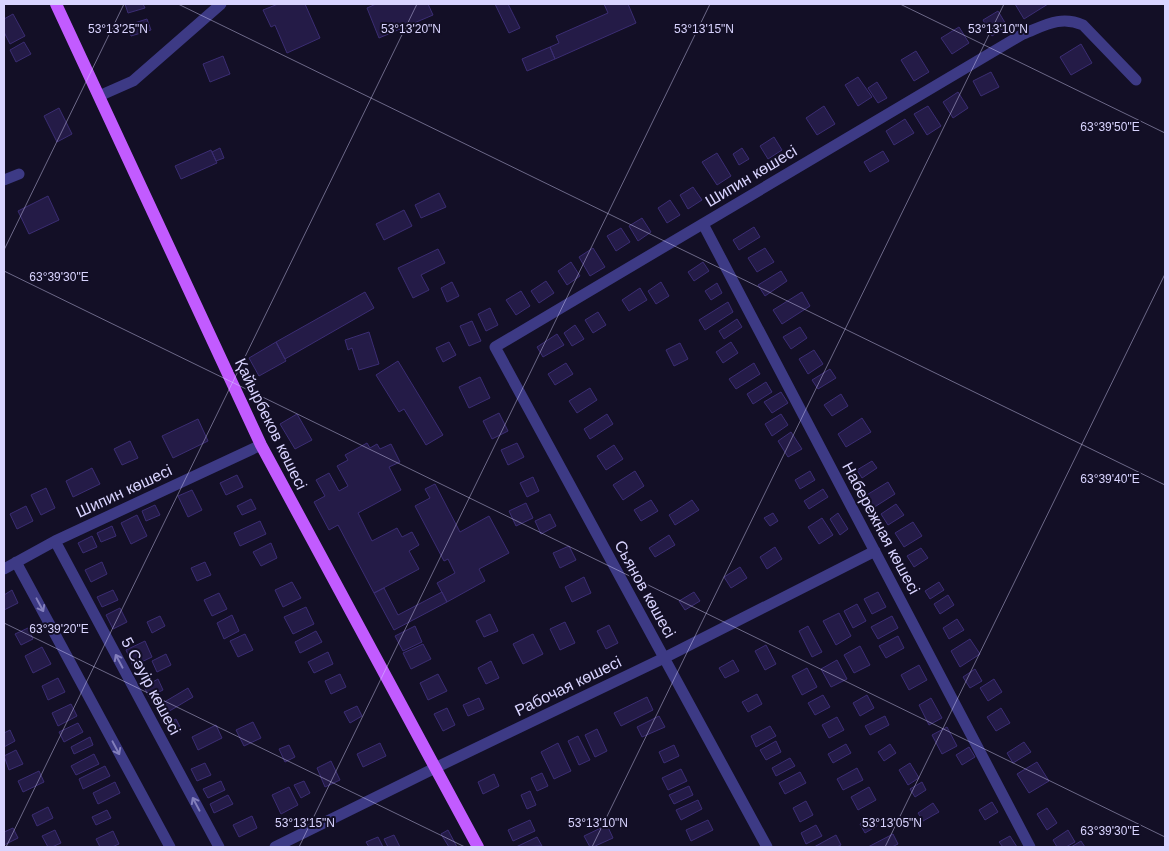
<svg xmlns="http://www.w3.org/2000/svg" width="1169" height="851" font-family="Arial,sans-serif">
<style>
.building{fill:#241b47;stroke:#3b2d73}
.lines{fill:none;stroke-linecap:round;stroke-linejoin:round}
.minor{stroke:#3d3a85;stroke-width:11}
.major{stroke:#c25bff;stroke-width:12}
.oneway{stroke:#837fbc}
.ticks{fill:none;stroke:#d9d4ff;stroke-width:1;stroke-opacity:0.45}
.labels{text-anchor:middle;dominant-baseline:central;stroke-width:4;stroke-linejoin:round;paint-order:stroke}
.street-label{font-size:16px;fill:#d9d4ff;stroke:#130f26}
.ticks-label{font-size:12px;text-anchor:middle;fill:#d9d4ff;stroke:#130f26;stroke-width:4;stroke-linejoin:round;paint-order:stroke}
</style>
<rect width="100%" height="100%" fill="#130f26"/>
<path class="building" d="M125 4H143L145 8 128 13Z
M278 4H305L320 38 287 53 275 25 271 27 263 10Z
M376 4H428L433 15 379 38 367 8Z
M495 4H508L520 28 509 33Z
M604 4H628L636 23 555 59 550 47 559 43 556 36 608 13Z
M1015 4H1048L1024 19Z
M998 11 1007 26 992 36 983 20Z
M13 14 25 36 10 44 4 32V19Z
M147 19 151 30 131 36 128 25Z
M959 27 969 43 952 54 941 38Z
M24 42 31 54 16 62 10 50Z
M1081 44 1092 63 1071 75 1060 57Z
M550 47 555 59 527 71 522 59Z
M916 51 929 72 914 81 901 60Z
M223 56 230 74 210 82 203 64Z
M991 72 999 87 981 96 973 81Z
M858 77 872 97 858 106 845 85Z
M877 82 887 98 878 103 868 88Z
M958 92 968 108 953 118 943 102Z
M824 106 835 124 817 135 806 118Z
M928 106 941 126 927 135 914 114Z
M59 108 72 134 57 142 44 116Z
M905 119 914 133 894 145 886 131Z
M774 137 782 150 768 159 760 146Z
M220 148 224 158 216 161 212 152Z
M742 148 749 159 739 165 733 154Z
M211 150 217 163 181 179 175 166Z
M883 151 889 161 870 172 864 162Z
M717 153 731 176 717 185 702 162Z
M693 187 702 200 688 209 680 195Z
M439 193 446 207 421 218 415 205Z
M48 196 59 220 29 234 18 211Z
M670 200 680 215 667 223 658 208Z
M404 210 412 226 384 240 376 224Z
M642 218 651 232 638 241 629 226Z
M754 227 760 237 739 250 733 240Z
M621 228 630 242 616 251 607 236Z
M593 248 605 267 590 276 579 257Z
M765 248 774 262 757 272 748 258Z
M438 249 445 263 421 275 429 290 413 298 398 268Z
M571 262 580 276 567 285 558 271Z
M703 262 709 271 694 281 688 272Z
M781 271 787 281 765 296 758 285Z
M546 281 554 293 539 303 531 291Z
M452 282 459 296 447 302 441 288Z
M661 282 669 296 656 304 648 291Z
M717 283 722 293 711 300 705 291Z
M640 288 647 300 629 311 622 300Z
M521 291 530 306 516 315 506 300Z
M365 292 374 308 285 359 276 342Z
M802 292 810 306 782 324 773 310Z
M728 302 733 312 705 330 699 320Z
M490 308 498 325 486 331 478 314Z
M598 312 606 325 593 333 585 320Z
M737 319 742 327 724 339 719 331Z
M472 321 481 341 469 346 460 326Z
M575 325 584 339 572 346 564 333Z
M800 327 807 338 791 349 783 337Z
M369 332 379 364 359 370 352 348 348 350 345 340Z
M557 334 564 345 543 357 537 347Z
M276 342 286 361 259 376 249 358Z
M449 342 456 355 443 362 436 348Z
M731 342 738 353 723 363 716 352Z
M680 343 688 359 674 366 666 350Z
M814 350 823 364 808 374 799 359Z
M398 361 443 435 426 445 404 409 399 412 376 375Z
M566 363 573 374 555 385 548 374Z
M754 363 760 374 736 389 729 379Z
M830 369 836 378 818 389 812 380Z
M480 377 490 398 469 408 459 387Z
M766 382 772 392 753 404 747 394Z
M590 388 597 400 577 413 569 401Z
M781 392 788 403 772 413 764 402Z
M841 394 848 406 832 416 824 405Z
M499 413 508 431 492 439 483 421Z
M297 414 312 440 295 449 280 424Z
M607 414 613 424 590 439 584 429Z
M781 414 788 425 772 436 765 424Z
M862 418 871 432 846 447 838 434Z
M198 419 208 441 173 458 162 436Z
M791 432 802 449 788 457 778 441Z
M130 441 138 458 122 465 114 449Z
M367 443 370 448 377 444 380 449 391 444 400 462 389 467 401 490 358 513 372 541 397 528 402 537 412 532 419 545 409 551 419 569 374 593 338 525 329 530 314 502 325 496 316 480 329 473 339 491 348 486 337 466 348 460 345 455Z
M517 443 524 457 508 465 501 450Z
M614 445 623 459 606 470 597 456Z
M872 461 877 468 862 478 857 470Z
M92 468 100 484 73 497 66 481Z
M635 471 644 486 623 500 613 485Z
M810 471 815 480 800 489 795 480Z
M237 475 243 487 226 495 220 483Z
M533 477 539 491 527 497 520 483Z
M888 482 895 494 873 508 865 496Z
M435 484 460 532 489 516 509 553 479 569 485 581 447 602 437 583 455 573 448 559 444 561 415 506 430 498 425 489Z
M46 488 55 508 41 515 31 495Z
M823 489 828 497 809 509 804 501Z
M192 490 202 510 188 517 178 496Z
M251 499 256 509 242 515 237 506Z
M651 500 658 511 641 521 634 510Z
M692 500 699 510 675 525 669 515Z
M526 503 533 518 516 526 509 511Z
M896 504 904 515 888 525 881 514Z
M155 505 160 515 146 521 142 511Z
M26 506 33 521 17 529 10 514Z
M773 513 778 521 770 526 764 518Z
M838 513 848 529 840 535 830 519Z
M550 514 556 526 541 534 535 521Z
M137 515 147 536 131 544 121 523Z
M822 518 833 535 819 544 808 527Z
M260 521 266 534 240 546 234 533Z
M913 522 922 536 904 547 895 533Z
M112 526 116 536 101 542 97 533Z
M669 535 675 545 655 557 649 548Z
M92 536 97 547 83 553 78 543Z
M271 543 277 558 261 566 253 552Z
M569 546 576 560 560 568 553 553Z
M775 547 782 559 767 569 760 557Z
M921 548 928 558 914 567 907 556Z
M102 562 107 574 91 582 85 570Z
M205 562 211 575 197 581 191 568Z
M740 567 747 578 731 588 724 577Z
M584 577 591 593 572 602 565 587Z
M292 582 301 598 283 607 275 590Z
M939 582 944 590 930 599 925 591Z
M384 588 398 615 442 592 447 602 394 630 374 593Z
M12 590 18 603 4 610V595Z
M113 590 118 600 102 607 97 597Z
M694 592 700 601 685 610 679 601Z
M878 592 886 607 872 614 864 599Z
M219 593 227 609 212 616 204 600Z
M948 595 954 605 940 614 934 604Z
M857 604 866 621 853 628 844 611Z
M306 607 314 624 293 634 284 617Z
M120 608 127 622 113 629 106 615Z
M839 613 851 636 836 645 823 621Z
M490 614 498 631 484 637 476 621Z
M232 615 239 631 224 639 217 623Z
M160 616 165 626 152 633 147 622Z
M892 616 898 628 878 639 871 627Z
M957 619 964 630 949 639 943 628Z
M565 622 575 643 560 650 550 629Z
M609 625 618 643 606 649 597 631Z
M415 626 422 642 403 651 395 636Z
M808 626 822 652 812 657 799 631Z
M28 628 33 639 21 645 15 634Z
M316 631 322 642 300 653 295 642Z
M245 634 253 650 238 657 230 641Z
M533 634 543 654 523 664 513 644Z
M898 636 904 648 886 658 879 646Z
M970 639 980 654 960 667 951 651Z
M145 641 152 657 133 666 126 650Z
M423 644 431 659 411 669 403 653Z
M766 645 776 664 765 670 755 651Z
M860 646 870 665 854 673 844 655Z
M42 647 51 664 33 673 25 656Z
M328 652 333 664 314 673 308 662Z
M166 654 171 665 157 672 152 661Z
M733 660 739 671 725 678 719 668Z
M837 660 847 679 831 687 821 669Z
M491 661 499 678 486 684 478 668Z
M919 665 927 680 909 690 901 675Z
M807 668 817 687 802 695 792 676Z
M975 669 982 681 970 688 963 677Z
M340 674 346 687 331 694 325 681Z
M438 674 447 691 428 700 420 683Z
M58 678 65 692 48 700 42 686Z
M158 679 163 690 149 697 144 687Z
M994 679 1002 692 988 701 980 688Z
M188 688 193 697 161 716 156 707Z
M757 694 762 704 748 712 742 702Z
M823 695 830 707 815 715 808 703Z
M867 695 874 708 860 716 853 703Z
M647 697 653 710 621 726 614 713Z
M479 698 484 709 468 716 463 705Z
M931 698 942 718 929 725 919 705Z
M71 704 77 716 58 726 52 713Z
M357 706 362 716 350 723 344 712Z
M447 708 455 725 443 731 434 714Z
M1001 708 1010 723 996 731 987 717Z
M659 716 665 727 642 737 637 727Z
M885 716 889 725 870 735 865 726Z
M837 717 844 730 829 738 822 725Z
M176 719 182 731 171 736 165 724Z
M253 722 261 738 244 746 236 730Z
M78 723 83 732 64 742 59 732Z
M216 725 222 738 198 750 192 737Z
M770 726 776 736 756 747 751 736Z
M947 727 957 746 942 754 932 735Z
M597 729 607 751 595 757 585 735Z
M10 730 15 741 4 747V733Z
M578 736 590 760 579 765 568 741Z
M90 737 93 745 74 754 71 747Z
M776 741 781 752 766 760 760 750Z
M1024 742 1031 752 1013 763 1007 753Z
M380 743 386 756 363 767 357 754Z
M558 743 571 771 554 779 541 752Z
M846 744 851 753 833 763 828 754Z
M890 744 896 753 884 761 878 752Z
M289 745 295 757 285 762 279 749Z
M674 745 679 756 664 763 659 752Z
M969 747 975 757 962 765 956 755Z
M16 750 23 764 9 770 4 756Z
M94 754 99 764 76 775 71 766Z
M790 758 795 766 776 776 772 768Z
M331 761 340 780 325 787 317 768Z
M1037 762 1049 781 1029 793 1017 774Z
M205 763 211 775 197 781 191 769Z
M910 763 919 778 908 785 899 770Z
M105 766 110 776 83 789 79 779Z
M857 768 863 780 843 790 837 779Z
M681 769 687 781 668 790 662 778Z
M39 771 44 782 23 792 18 781Z
M800 772 806 783 785 794 779 783Z
M542 773 548 786 537 791 531 778Z
M494 774 499 786 483 794 478 782Z
M221 781 225 790 208 798 203 789Z
M304 781 310 793 301 798 294 785Z
M115 782 120 793 98 804 93 793Z
M922 782 926 790 915 797 910 789Z
M689 786 693 795 674 804 669 795Z
M289 787 298 805 281 814 272 795Z
M869 787 876 800 858 810 851 797Z
M530 791 536 805 527 809 521 795Z
M228 795 233 804 214 813 210 804Z
M698 800 702 809 681 820 676 810Z
M806 801 813 815 800 822 793 808Z
M992 802 998 812 985 820 979 810Z
M933 803 939 812 923 821 918 813Z
M48 807 53 818 37 826 32 815Z
M1047 808 1057 823 1047 830 1037 814Z
M107 810 111 818 96 825 92 817Z
M252 816 257 828 239 837 233 825Z
M872 817 877 826 865 833 860 824Z
M530 820 535 831 513 841 508 830Z
M708 820 713 830 691 841 686 830Z
M607 825 613 838 593 847H590L584 836Z
M816 825 822 836 806 844 801 833Z
M13 828 18 838 4 845V832Z
M55 830 61 843 52 847H48L42 836Z
M448 830 457 847H449L441 834Z
M1068 830 1075 842 1066 847H1057L1053 840Z
M113 831 119 844 112 847H100L96 839Z
M893 834 898 844 892 847H868Z
M394 835 400 847H388L384 839Z
M836 835 841 845 837 847H814Z
M1010 836 1017 847H1003L999 842Z
M378 837 383 847H369L366 842Z
M537 837 542 846 517 847H516Z
M1081 841 1085 847H1071Z"/>
<g class="lines">
<path class="minor" d="M99 96 133 81 221 4
M4 180 19 174
M703 224 1030 847
M55 541 219 847
M16 562 170 847
M4 569 55 541 261 445
M275 847 435 768 664 658 875 551
M767 847 495 347 1023 34C1044 26 1060 15 1083 25L1136 80"/>
<path class="major" d="M56 4 261 445 478 847"/>
</g>
<defs><path id="oneway-shaft" d="M-6 0H5M1.5-3L5.5 0L1.5 3" fill="none" stroke-width="1.6" stroke-linecap="round" stroke-linejoin="round" transform="scale(1.25)"/></defs>
<g class="oneway">
<use href="#oneway-shaft" transform="translate(40 605) rotate(62)"/>
<use href="#oneway-shaft" transform="translate(119 661) rotate(-118)"/>
<use href="#oneway-shaft" transform="translate(116 748) rotate(62)"/>
<use href="#oneway-shaft" transform="translate(196 804) rotate(-118)"/>
</g>
<path class="ticks" d="M178 4 1165 485M900 4 1165 133M4 250 124 4M4 271 1165 837M4 623 465 847M6 847 417 4M299 847 710 4M592 847 1004 4M885 847 1165 274"/>
<g class="labels">
<g class="street-label">
<text transform="translate(751 176) rotate(-31)">Шипин көшесі</text>
<text transform="translate(271 424) rotate(64)">Қайырбеков көшесі</text>
<text transform="translate(124 491) rotate(-25)">Шипин көшесі</text>
<text transform="translate(881 528) rotate(62)">Набережная көшесі</text>
<text transform="translate(645 589) rotate(61)">Сьянов көшесі</text>
<text transform="translate(151 686) rotate(62)">5 Сәуір көшесі</text>
<text transform="translate(568 686) rotate(-26)">Рабочая көшесі</text>
</g>
</g>
<g class="ticks-label">
<text x="118" y="33">53°13'25"N</text>
<text x="411" y="33">53°13'20"N</text>
<text x="704" y="33">53°13'15"N</text>
<text x="998" y="33">53°13'10"N</text>
<text x="1110" y="131">63°39'50"E</text>
<text x="59" y="281">63°39'30"E</text>
<text x="1110" y="483">63°39'40"E</text>
<text x="59" y="633">63°39'20"E</text>
<text x="305" y="827">53°13'15"N</text>
<text x="598" y="827">53°13'10"N</text>
<text x="892" y="827">53°13'05"N</text>
<text x="1110" y="835">63°39'30"E</text>
</g>
<rect width="1169" height="851" fill="none" stroke="#d9d4ff" stroke-width="10"/>
</svg>
